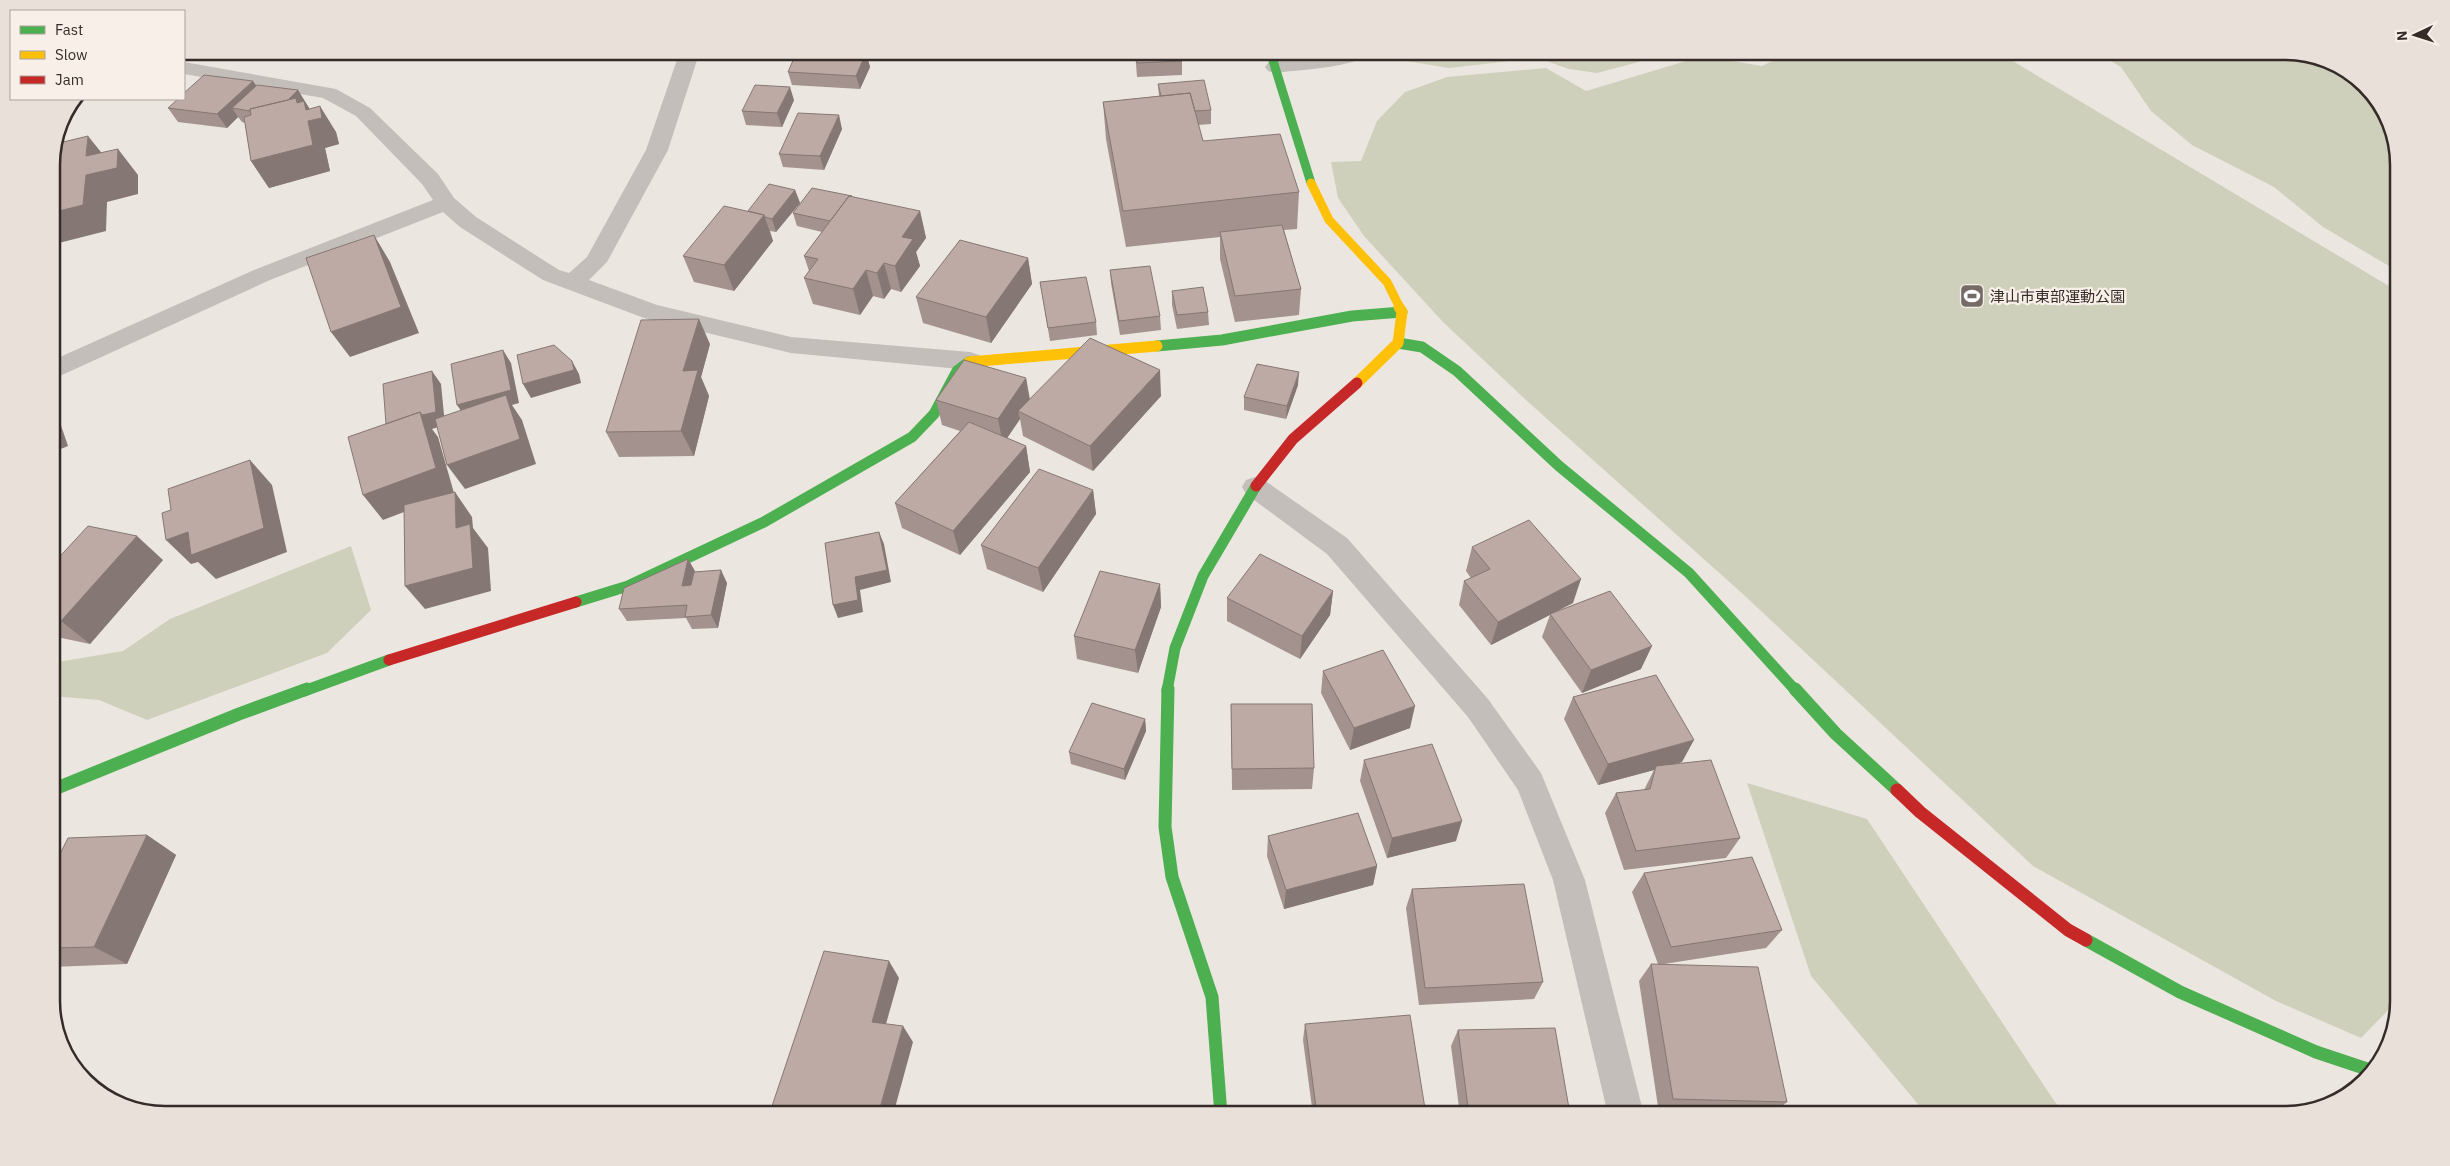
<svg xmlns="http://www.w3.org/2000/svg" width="2450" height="1166" font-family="'IBM Plex Sans','Noto Sans JP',sans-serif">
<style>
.green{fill:#ced0bb}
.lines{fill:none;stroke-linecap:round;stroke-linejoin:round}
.street{fill:#c4beba;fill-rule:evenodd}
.fast-far2{stroke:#4caf50;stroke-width:9}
.fast-far1{stroke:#4caf50;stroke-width:11}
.fast{stroke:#4caf50;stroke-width:13}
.slow-far1{stroke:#ffc107;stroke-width:9}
.slow{stroke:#ffc107;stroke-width:11}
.jam-far1{stroke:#c62828;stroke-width:11}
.jam{stroke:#c62828;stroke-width:13}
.wall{fill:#a3928d}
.shaded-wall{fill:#857773}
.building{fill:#beaaa4;stroke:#857773}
.labels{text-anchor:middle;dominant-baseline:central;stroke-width:4.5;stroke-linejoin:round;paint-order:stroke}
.poi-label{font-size:15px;fill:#352b28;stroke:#f8f0e8;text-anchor:start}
.rim{fill:none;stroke:#352b28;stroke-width:2.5}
</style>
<rect width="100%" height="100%" fill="#ece6e0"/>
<path class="green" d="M1411 51H1680L1597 73 1569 69 1538 58 1449 68 1406 61Z
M1793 51H1996L2399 292V999L2361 1038 2276 1001 2033 866 1744 595 1527 401 1443 322 1364 236 1338 198 1331 162 1361 161 1377 121 1405 92 1447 77 1546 68 1586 91 1703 56 1762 66Z
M2094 51H2285L2329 60 2379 101 2399 157V272L2323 227 2274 187 2192 145 2151 111 2121 67Z
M351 546 371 610 327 653 147 720 99 700 52 696V663L123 651 170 619Z
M1747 783 1867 819 2055 1102 2068 1115H1927L1811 976Z"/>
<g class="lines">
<path class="street" d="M680 51H700L668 150 607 262 589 280 657 305 791 337 970 352 979 355 982 361 979 367 970 370 791 353 644 318 543 280 460 227 443 212 270 280 51 380V361L254 270 433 200 422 184 356 116 323 98 184 74V62L336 89 370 108 438 174 454 198 476 217 559 270 569 273 587 257 646 150Z
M1345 51H1372C1360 68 1295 70 1275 73L1268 71 1265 67 1268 63 1275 61Z
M1255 477 1264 480 1347 538 1488 699 1541 773 1585 880 1644 1115H1608L1553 880 1518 790 1468 717 1327 554 1246 494 1242 487 1246 480Z"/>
<path class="fast-far2" d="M1270 51 1311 183"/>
<path class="fast-far1" d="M1398 343 1422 347 1457 371 1559 466 1689 573 1796 691
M1157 346 1222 340 1352 316 1402 312
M576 602 628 586 764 522 912 437 934 414 957 371 969 362
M304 691 389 660
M1167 691 1175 648 1203 576 1256 486"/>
<path class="fast" d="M1168 689 1165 827 1172 877 1212 997 1221 1115
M1795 689 1836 734 1897 790
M52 790 239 714 307 689
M2086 940 2180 992 2316 1052 2370 1070"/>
<path class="slow-far1" d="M1311 183 1329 220 1387 282 1400 308"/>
<path class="slow" d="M969 362 1157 346
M1357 383 1398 343 1402 312 1399 307"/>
<path class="jam-far1" d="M1256 486 1293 439 1357 383
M389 660 576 602"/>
<path class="jam" d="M1897 790 1920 812 2068 930 2086 940"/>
</g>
<path class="wall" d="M1067 51H1123V54L1068 57Z
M1135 51 1182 61V75L1137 77Z
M866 53 870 67 860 89 792 85 788 72Z
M1158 84 1211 110V124L1198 125 1203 141 1299 192 1297 229 1284 230 1301 289 1299 315 1235 322 1220 259V237L1126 247 1106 139 1103 102 1159 96Z
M256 86 298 90 309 109 336 132 339 144 325 148 330 171 269 188 251 161 245 123 242 122 238 117 227 128 178 122 168 108Z
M794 100 782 127 746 125 742 111Z
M842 129 824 170 783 167 779 154Z
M795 190 800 203 776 232 770 231 773 241 734 291 694 282 683 256 748 211Z
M920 211 926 238 916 252 920 266 901 292 891 289 884 299 873 296 860 315 813 304 804 278 809 271 804 256 822 232 797 226 793 213Z
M1028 258 1032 284 991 343 923 323 916 297Z
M1110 270 1160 316 1161 330 1120 335 1111 283Z
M1040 282 1096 322 1097 335 1050 341Z
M1172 291 1208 312 1209 325 1177 329 1172 305Z
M710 344 701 377 709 396 694 456 619 457 606 432Z
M1026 378 1030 399 1161 396 1093 471 1023 436 1020 419 1007 438 1026 446 1030 472 960 555 902 528 895 503 960 431 942 425 936 400Z
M1298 385 1286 419 1244 410V397Z
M1093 490 1096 514 1043 592 987 569 981 545Z
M1472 547 1573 603 1556 611 1641 669 1582 693 1542 637 1550 615 1491 645 1459 605 1464 581 1471 578 1466 571Z
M688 559 695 572 727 583 718 628 692 629 686 618 627 621 619 609Z
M163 560 90 644 52 636V565Z
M1160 584 1161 607 1138 673 1077 659 1074 636Z
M1333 591 1330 615 1300 659 1227 621V598Z
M1323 671 1410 728 1350 750 1321 693Z
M1573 697 1682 762 1674 764 1740 838 1726 858 1624 870 1605 813 1616 793 1644 790 1654 770 1598 785 1564 719Z
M1231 704 1314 768 1312 789 1232 790Z
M1145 719 1146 731 1125 780 1071 764 1069 752Z
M1364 760 1456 841 1387 858 1360 781Z
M147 835 176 855 127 964 52 967V855L57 858Z
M1268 836 1377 866 1373 885 1284 909 1267 856Z
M1644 873 1782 930 1766 948 1664 964 1787 1102 1771 1115H1725L1659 1113 1639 981 1651 964H1658L1632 892Z
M1412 889 1543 982 1534 999 1419 1005 1406 908Z
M1305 1024 1426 1115H1313L1303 1040Z
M1458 1030 1570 1114 1569 1115H1460L1451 1046Z"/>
<path class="shaded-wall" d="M866 53 870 67 860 89 856 76Z
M253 81 262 94 232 108 238 117 227 128 217 114Z
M790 87 794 100 782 127 777 113Z
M298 90 316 119 320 106 336 132 339 144 325 148 330 171 269 188 251 161 274 114Z
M839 115 842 129 824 170 820 156Z
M88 136 109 162 118 149 138 175V194L107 202 106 231 51 245V213L86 156Z
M795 190 800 203 776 232 772 219Z
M920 211 926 238 916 252 920 266 901 292 895 266 902 237Z
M764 215 773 241 734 291 724 265Z
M374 235 390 262 419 333 350 357 331 332Z
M1028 258 1032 284 991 343 986 317Z
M884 263 891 289 884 299 877 273Z
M866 270 873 296 860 315 853 289Z
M51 280 53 281 54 352 51 353Z
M699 319 710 344 701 377 709 396 694 456 681 431 683 371Z
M503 350 511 363 519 403 512 405 522 420 536 464 465 489 447 465 466 418 457 405Z
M572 361 579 374 581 383 531 398 523 384Z
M1160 370 1161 396 1093 471 1090 446Z
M432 371 441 384 445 425 432 429 438 437 454 493 383 520 363 495 420 412Z
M1299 372 1298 385 1286 419 1287 406Z
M1026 378 1030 403 1018 411 1020 419 1003 444 998 419Z
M51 404 55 408 68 446 51 453Z
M1026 446 1030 472 960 555 953 531Z
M250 460 272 485 287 552 216 579 198 562 191 564 166 540Z
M1093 490 1096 514 1043 592 1038 568Z
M455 492 472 517 473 528 488 548 491 591 425 609 405 586 456 528Z
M879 532 884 544 891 582 860 590 863 612 838 618 833 605 855 577Z
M137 536 163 560 90 644 61 621Z
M688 559 695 571 689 598 682 586Z
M721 570 727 583 718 628 711 615Z
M1581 579 1573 603 1491 645 1498 622Z
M1160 584 1161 607 1138 673 1135 650Z
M1333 591 1330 615 1300 659 1302 636Z
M1652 646 1641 669 1582 693 1591 670Z
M1415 706 1410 728 1350 750 1354 728Z
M1145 719 1146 731 1125 780 1124 769Z
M1694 740 1682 762 1655 769 1656 766 1654 770 1598 785 1608 764Z
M1462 821 1456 841 1387 858 1392 838Z
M52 831 57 835 52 845Z
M147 835 176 855 127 964 94 947Z
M52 855 62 861 52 883Z
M1377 866 1373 885 1284 909 1286 890Z
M889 961 899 978 882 1038 872 1022Z
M903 1026 913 1042 893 1115H878Z"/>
<path class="building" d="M797 51H827L866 53 856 76 788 72Z
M1136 51H1181L1182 61 1137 63Z
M204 75 253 81 217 114 168 108 178 99H184V93Z
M1204 80 1211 110 1195 111 1190 93 1161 96 1158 84Z
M257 85 298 90 288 100 250 109V111L232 108Z
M755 85 790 87 777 113 742 111Z
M1190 93 1203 141 1280 134 1299 192 1123 211 1103 102Z
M296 98 297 103 304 101 306 110 320 106 322 118 308 121 313 145 251 161 244 117 251 115 250 109Z
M798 113 839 115 820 156 779 154Z
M88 136 86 156 118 149 117 168 86 175 83 205 51 213V157L55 144Z
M769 184 795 190 772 219 765 217 764 215 748 211Z
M812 188 852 196H849L830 221 793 213Z
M849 196 920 211 902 237 913 239 895 266 884 263 877 273 866 270 853 289 804 278 818 259 804 256Z
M724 206 764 215 724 265 683 256Z
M1282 225 1301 289 1235 296 1220 232Z
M374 235 401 307 331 332 306 258Z
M960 240 1028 258 986 317 916 297Z
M1150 266 1160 316 1119 321 1110 270Z
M1086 277 1096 322 1048 328 1040 282Z
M1203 287 1208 312 1177 315 1172 291Z
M699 319 683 371 698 370 681 431 606 432 641 320Z
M1090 338 1160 370 1090 446 1018 411Z
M554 345 572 361 574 370 523 384 517 355Z
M503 350 511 390 457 405 451 364Z
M964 360 1026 378 998 419 936 400Z
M1257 364 1299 372 1287 406 1244 397Z
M432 371 436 412 422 415 420 412 386 424 383 384Z
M506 395 520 439 447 465 435 419Z
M420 412 436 468 363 495 348 437Z
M969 422 1026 446 953 531 895 503Z
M51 424 54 433 51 434Z
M250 460 264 528 191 555 188 532 166 540 162 513 171 510 168 489Z
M1039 469 1093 490 1038 568 981 545Z
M455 492 456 528 470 524 473 568 405 586 404 505Z
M1529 520 1581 579 1498 622 1464 581 1490 569 1472 547Z
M88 526 137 536 61 621 52 619V565Z
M879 532 887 570 855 577 858 600 833 605 825 543Z
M1260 554 1333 591 1302 636 1227 598Z
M688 559 682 586 691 585 694 572 721 570 711 615 685 617 687 605 619 609 624 588Z
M1100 571 1160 584 1135 650 1074 636Z
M1610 591 1652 646 1591 670 1550 614Z
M1383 650 1415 706 1354 728 1323 671Z
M1656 675 1694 740 1608 764 1573 697Z
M1092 703 1145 719 1124 769 1069 752Z
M1231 704H1312L1314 768 1232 769Z
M1432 744 1462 821 1392 838 1364 760Z
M1711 760 1740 838 1636 851 1616 793 1650 789 1656 766Z
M1358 813 1377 866 1286 890 1268 836Z
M147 835 94 947 52 948V870L68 838Z
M1752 857 1782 930 1671 947 1644 873Z
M1524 884 1543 982 1425 988 1412 889Z
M824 951 889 961 872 1022 903 1026 878 1115H769Z
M1651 964 1758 967 1787 1102 1673 1099Z
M1410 1015 1426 1115H1317L1305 1024Z
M1555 1028 1570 1114 1469 1115 1458 1030Z"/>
<defs>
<symbol id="stadium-square" viewBox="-11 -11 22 22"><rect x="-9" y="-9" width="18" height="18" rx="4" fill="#756c68" stroke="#f8f0e8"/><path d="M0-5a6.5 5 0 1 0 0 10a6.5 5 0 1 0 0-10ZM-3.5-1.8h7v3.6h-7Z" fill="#fff"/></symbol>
</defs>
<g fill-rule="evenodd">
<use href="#stadium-square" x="1958" y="282" width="28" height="28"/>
</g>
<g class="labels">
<g class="poi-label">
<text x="1990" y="296">津山市東部運動公園</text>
</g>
</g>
<path d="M0 0H2450V1166H0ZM165 60H2285A105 105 0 0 1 2390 165V1001A105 105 0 0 1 2285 1106H165A105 105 0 0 1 60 1001V165A105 105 0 0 1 165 60Z" fill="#e8e0d9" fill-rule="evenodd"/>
<path class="rim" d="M165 60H2285A105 105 0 0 1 2390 165V1001A105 105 0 0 1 2285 1106H165A105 105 0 0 1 60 1001V165A105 105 0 0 1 165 60Z"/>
<rect x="10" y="10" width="175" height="90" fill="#f8f0e8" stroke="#aaa19b"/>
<rect x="20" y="26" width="25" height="8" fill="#4caf50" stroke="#aaa19b"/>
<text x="55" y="35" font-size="15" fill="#352b28">Fast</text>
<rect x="20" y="51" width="25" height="8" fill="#ffc107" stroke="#aaa19b"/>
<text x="55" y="60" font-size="15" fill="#352b28">Slow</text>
<rect x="20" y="76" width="25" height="8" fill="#c62828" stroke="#aaa19b"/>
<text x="55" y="85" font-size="15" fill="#352b28">Jam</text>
<g transform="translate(2415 35) rotate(266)" stroke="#f8f0e8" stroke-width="4" paint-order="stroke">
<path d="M0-4L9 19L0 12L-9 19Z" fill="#352b28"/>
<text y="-8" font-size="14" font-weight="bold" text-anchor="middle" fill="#352b28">N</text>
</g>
</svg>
